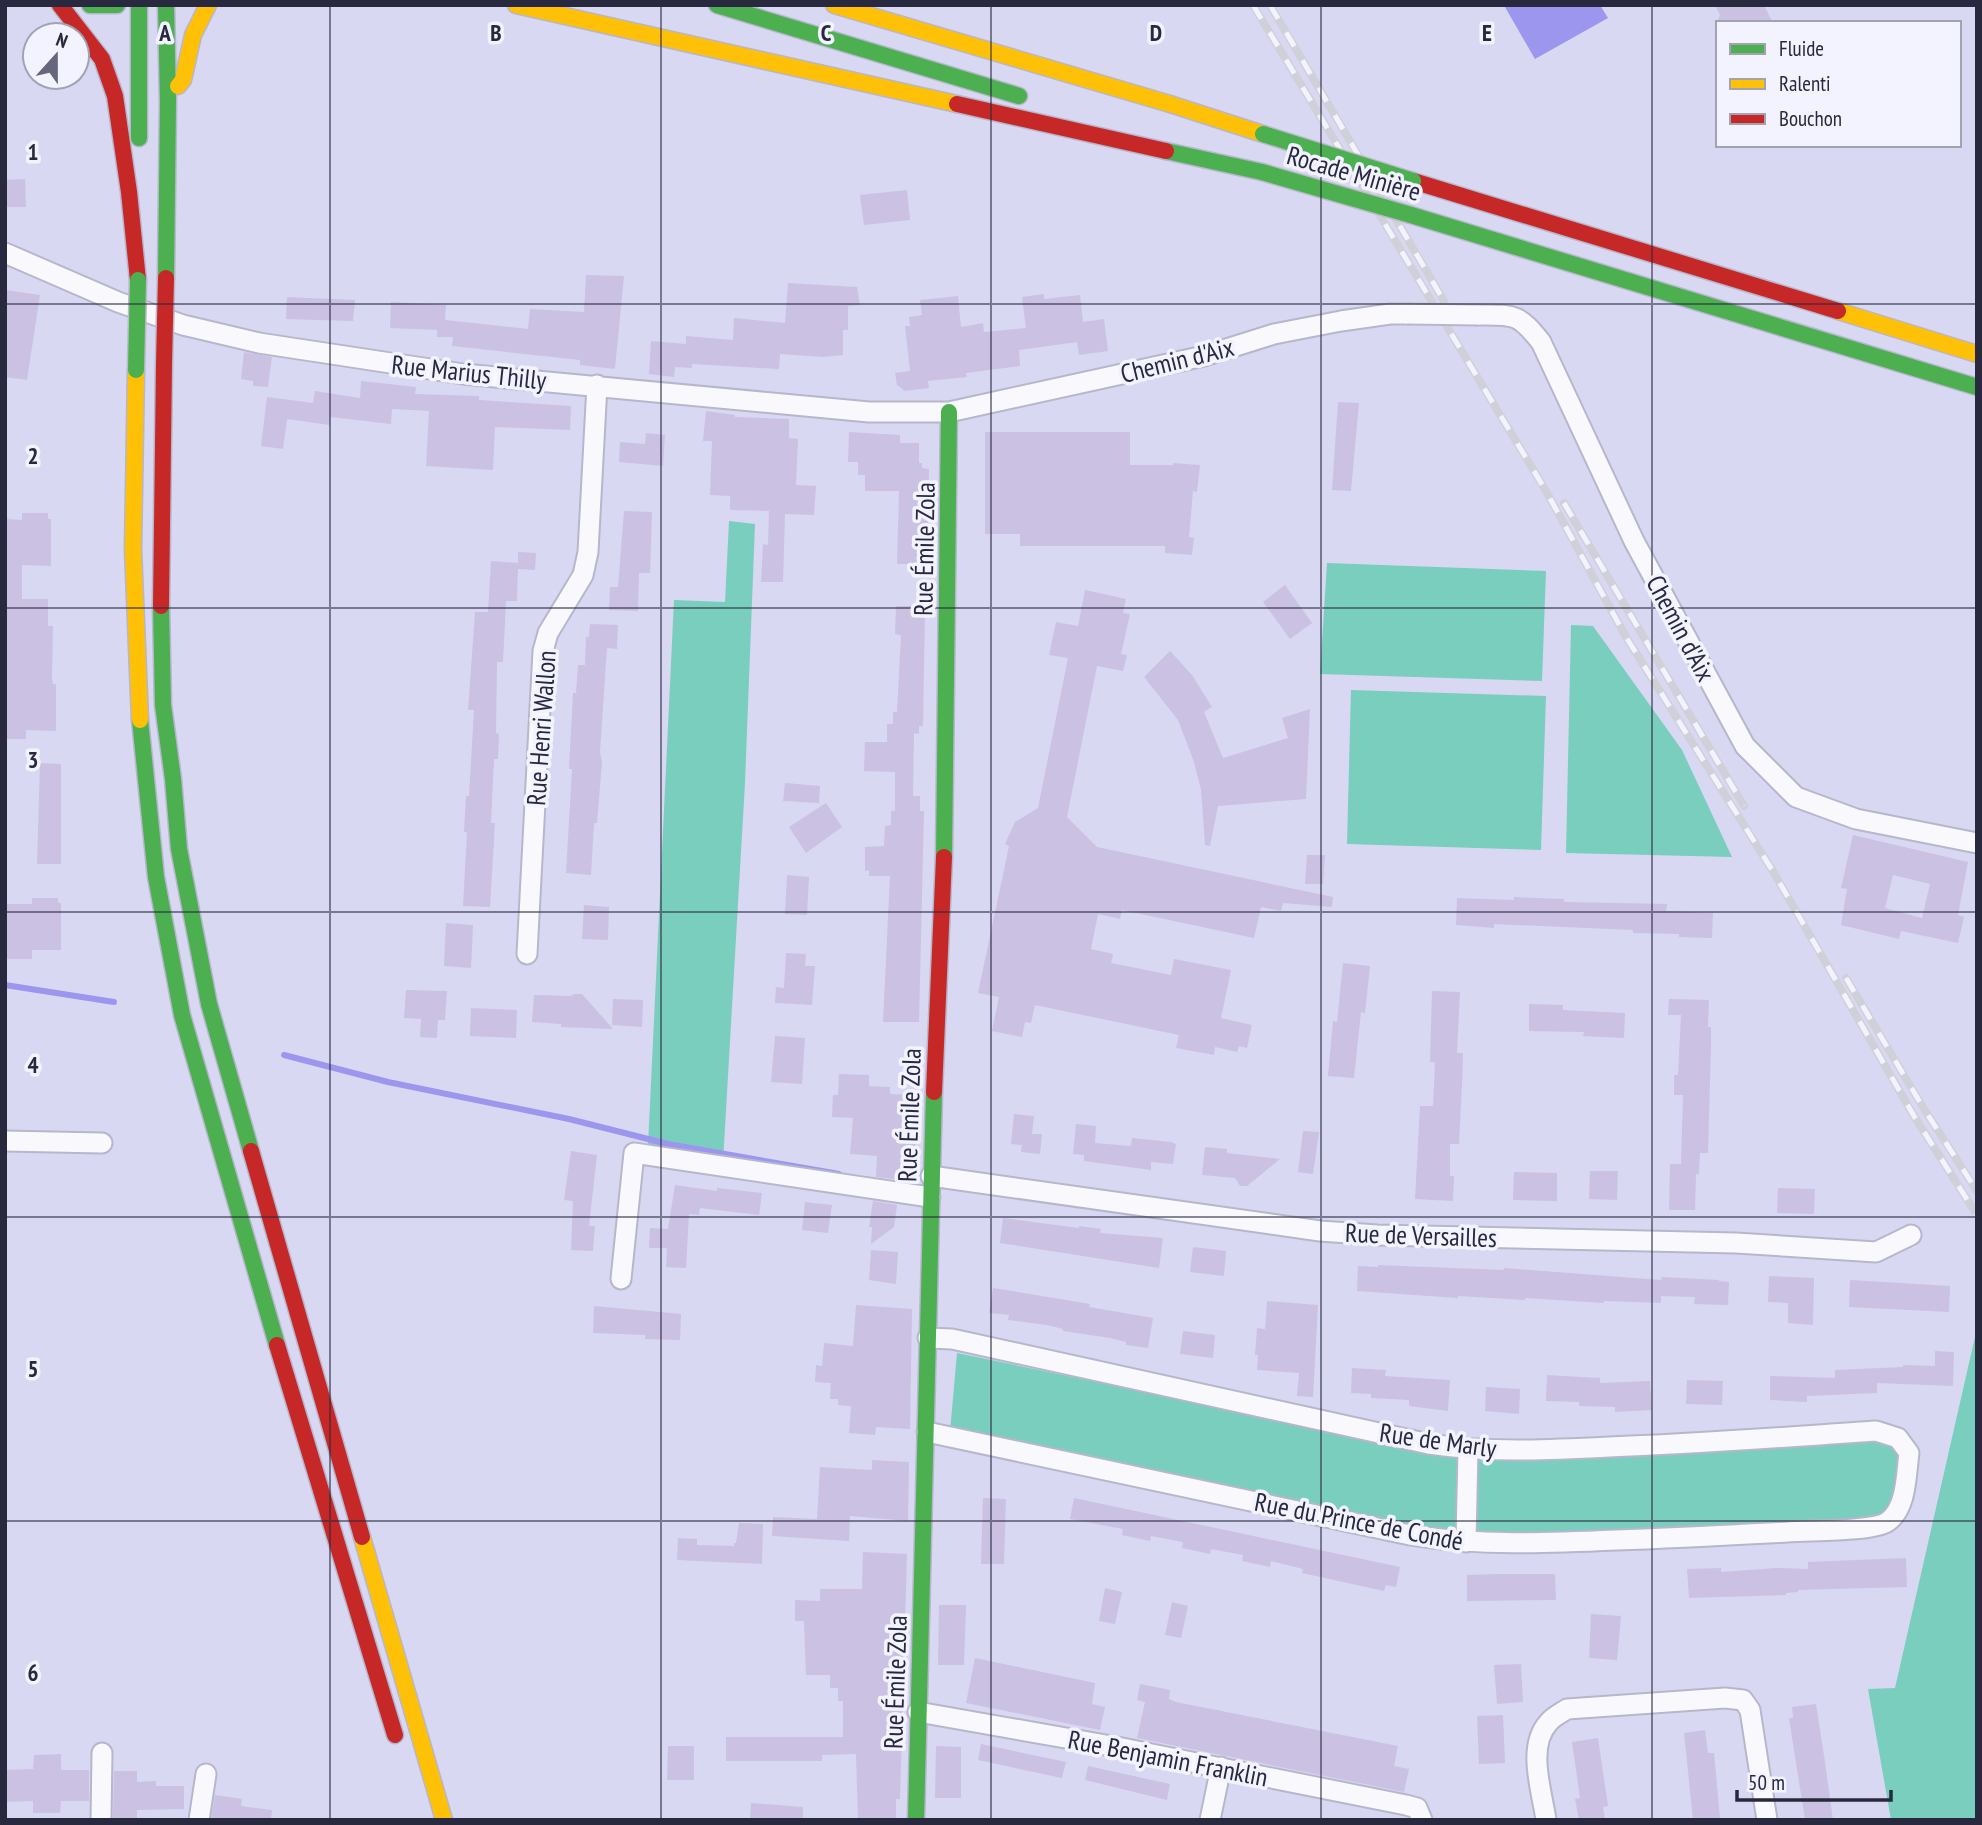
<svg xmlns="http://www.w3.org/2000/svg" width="1982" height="1825" font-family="'PT Sans Narrow',sans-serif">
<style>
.green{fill:#7acebd}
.water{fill:#9c96ee}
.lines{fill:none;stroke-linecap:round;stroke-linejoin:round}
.stream{stroke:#9c96ee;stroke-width:6}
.building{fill:#cbc1e3;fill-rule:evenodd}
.street-casing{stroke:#b6b6cd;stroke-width:23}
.fast-casing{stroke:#b6b6cd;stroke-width:19}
.slow-casing{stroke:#b6b6cd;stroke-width:19}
.jam-casing{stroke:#b6b6cd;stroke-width:19}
.street{stroke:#f9f9fd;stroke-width:19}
.fast{stroke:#4caf50;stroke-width:16}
.slow{stroke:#ffc107;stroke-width:16}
.jam{stroke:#c62828;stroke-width:16}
.rail-casing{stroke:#d0d0d8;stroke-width:8}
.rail{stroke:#f2f3ff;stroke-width:5;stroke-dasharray:16;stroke-linecap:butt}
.street-bridge-casing{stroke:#b6b6cd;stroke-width:23;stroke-linecap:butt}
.fast-bridge-casing{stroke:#babac8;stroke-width:19;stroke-linecap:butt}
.jam-bridge-casing{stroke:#babac8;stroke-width:19;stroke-linecap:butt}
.street-bridge{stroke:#f9f9fd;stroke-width:19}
.fast-bridge{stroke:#4caf50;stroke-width:16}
.jam-bridge{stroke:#c62828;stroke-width:16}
.grid{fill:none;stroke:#28283e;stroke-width:2;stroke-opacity:0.55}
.labels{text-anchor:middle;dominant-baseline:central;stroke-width:7;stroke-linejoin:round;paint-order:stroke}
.street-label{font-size:26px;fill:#28283e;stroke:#f2f3ff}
.grid-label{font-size:23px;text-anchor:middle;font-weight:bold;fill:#28283e;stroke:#f2f3ff;stroke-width:7;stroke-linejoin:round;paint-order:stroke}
</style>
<rect width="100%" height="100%" fill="#d8d8f2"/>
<path class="green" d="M729 521 755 524 745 783 723 1162 648 1146 674 600 725 602Z
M1327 563 1546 571 1542 681 1320 674Z
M1571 625 1593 626 1682 750 1732 857 1566 853Z
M1351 690 1546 696 1541 850 1347 844Z
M1977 1328V1820H1891L1868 1689 1895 1688Z
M957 1353 1432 1451 1876 1437 1889 1442 1903 1462 1898 1499 1879 1518 1451 1536 949 1443Z"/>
<path class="water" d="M1508 5H1600L1608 18 1535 59 1505 7Z"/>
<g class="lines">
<path class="stream" d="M5 985 114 1002
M284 1055 388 1082 569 1119 668 1144 839 1174"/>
</g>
<path class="building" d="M1715 5H1764L1773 23H1717L1720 15Z
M25 179 26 207H5V180Z
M907 190 910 220 864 225 860 195Z
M586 275 624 276 615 369 580 365V360L452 346 453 337H437V330L390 328 391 302 446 305 445 320 528 329 530 309 584 312Z
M788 283 857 287 860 305 848 306V330H843V355L823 357 780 354 779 369 692 364V368L675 367 674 377 649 374 651 341 686 344V336L733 340 734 318 785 323Z
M5 290 40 295 27 380 5 377Z
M1044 294V299L1080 295 1083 322 1104 319 1108 351 1079 355 1077 342 1019 350 1020 366 966 373 967 377 928 381 929 388 905 391 897 385 895 373 910 371 905 326H910L909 317 922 315 920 300 958 296 961 327 983 323 984 332 1026 328 1022 297Z
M287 297 355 300 353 321 286 319Z
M244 352 272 357 268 387 253 386V381L241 379Z
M361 381 416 387 415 394 479 396V400L571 406 570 430 495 427 493 470 426 466 429 411 392 409 391 424 331 417 329 425 287 419 283 449 261 446 267 397 313 403 315 391 360 398Z
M1338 402 1359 403 1351 491 1332 490Z
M706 411 735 415V417L789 419V438L798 439 796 485 816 486 814 515 785 514 783 582H761L763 544 768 545 769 511 730 510V496L710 495 712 441H703Z
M849 432 900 435V443H919V463H922V468L929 469 928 524H924V564H897L899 491H865V475H858V462H848Z
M985 432H1130V465H1173V463L1200 465 1197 492 1193 491 1189 537 1194 538 1192 555 1165 553V546H1020V534H985Z
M646 433 665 435 663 466 619 462 620 442 645 444Z
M624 511 652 512 650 573H639L638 611 609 610 610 587H618Z
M22 513H48V519H51V566L22 565V599H48V626H53L52 679 53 684H56V731L26 730V739H5V519L22 520Z
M518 552 536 553 535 570 518 569 517 601H506L503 662H497L496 733 499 734 498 759H494L491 823H495L490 907 463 906 467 832H464L466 796H469L474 710H468L475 612H488L491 561 518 563Z
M1285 585 1312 623 1290 639 1263 602Z
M1085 590 1126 599 1123 613 1130 614 1121 654 1127 655 1123 671 1097 666 1067 817 1097 847 1333 897 1332 907 1283 903 1281 911 1261 907 1254 938 1122 910 1120 919 1098 914 1091 949 1113 954 1111 963 1171 975 1174 959 1231 970 1221 1018 1252 1025 1247 1048 1239 1046 1237 1052 1215 1047 1214 1055 1176 1048 1179 1035 1035 1005 1031 1023 1025 1022 1022 1037 992 1031 999 997 978 993 1009 846 1005 844 1015 822 1038 808 1068 658 1049 655 1056 622 1078 626Z
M896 606H925L923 726H919V734L914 733 913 796H920V811H924L919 1022H883L890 876H869V870L865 871V847L884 846 885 826 891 825V811H895V772L864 771 865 742H887V724H893V712H897L901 635 895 634Z
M590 624 618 625 617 649 607 648 600 752 602 762 597 823H594L591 875 566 873 572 769H569L573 693H576L578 665H585L586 637H589Z
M1170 651 1192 675 1212 707 1204 712 1223 758 1288 738 1282 718 1310 709 1306 799 1218 806 1210 846 1205 845 1201 790 1194 762 1178 720 1144 677Z
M40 763 61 764V864H37Z
M785 783 820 786 819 803 783 801Z
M826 803 842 827 806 853 789 827Z
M1853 835 1968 862 1958 915 1964 917 1958 943 1901 931 1899 939 1841 925 1847 889 1841 888ZM1893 875 1930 884 1922 918 1885 908Z
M1307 855H1325L1323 884H1305Z
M787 875 809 877 807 915 785 914Z
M1514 897 1564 899V902L1667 904 1666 911 1713 913 1712 938 1679 937V934L1633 933V930L1494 924V928L1456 925 1457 898 1514 900Z
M32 898H58V903H61V950H32V959H7L5 904H32Z
M584 905 609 907 608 940 582 939Z
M446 923 473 925 471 968 444 966Z
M786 953 806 954 805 966H815L812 1005 775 1003 776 987 784 988Z
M1343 963 1370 966 1365 1013 1361 1012 1354 1078 1328 1076 1333 1021 1337 1022Z
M406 990 447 991 445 1020H438L437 1038 420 1037 421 1019 404 1018Z
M1432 991 1460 992 1457 1053H1463L1462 1085 1459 1144H1450V1176H1454L1453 1201 1415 1199 1420 1106H1433L1435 1062H1430Z
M574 994H582L613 1029 561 1027V1024L532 1022 534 995 571 996Z
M613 999 643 1000 642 1027 612 1025Z
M1669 999 1709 1000 1708 1027H1711V1046L1708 1153H1700L1699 1174H1696L1695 1210H1669L1670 1164H1681L1683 1095H1674V1075H1678L1681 1015H1668Z
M1529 1004 1563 1005V1010L1625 1013 1624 1038 1583 1036 1584 1032 1529 1031Z
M471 1008 517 1010 516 1038 470 1036Z
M775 1036 805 1038 802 1084 771 1082Z
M839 1074 869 1075V1086L890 1087V1094L917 1095 914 1178 902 1176 901 1180 876 1177 877 1156 850 1154 853 1118 832 1117 833 1095H838Z
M1014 1114 1034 1116 1032 1134H1042L1040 1154 1021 1152 1022 1145 1011 1144Z
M1076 1124 1096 1126 1095 1143 1131 1146 1132 1138 1171 1142 1176 1144 1173 1164 1151 1162V1170L1084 1161V1155L1073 1154Z
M1303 1131 1319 1132 1313 1174 1298 1172Z
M1205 1147 1227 1149V1153L1280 1159 1247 1186H1240L1235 1178 1202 1175Z
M571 1151 597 1155 589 1226H595L593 1251 571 1250 573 1201 564 1200Z
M1590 1171H1618L1617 1200 1589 1199Z
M1514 1172 1557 1173V1201L1513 1200Z
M675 1185 717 1191V1188L762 1193 759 1215 700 1208 699 1215 689 1214 686 1268 666 1267 667 1248H649L650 1228 668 1229Z
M1778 1188 1815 1189 1814 1214 1777 1213Z
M873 1201 897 1205 894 1227 871 1244 872 1227H869Z
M805 1202 832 1205 828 1233 802 1230Z
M1003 1218 1079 1228V1226L1101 1229 1100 1233 1163 1238 1159 1268 1000 1243Z
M1193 1247 1226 1251 1224 1276 1190 1272Z
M871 1250 898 1252 896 1284 869 1280Z
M1378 1265 1504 1270V1268L1661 1280 1662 1277 1719 1280V1281L1729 1282 1728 1305 1694 1304 1695 1297 1661 1296V1303L1604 1301V1303L1525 1298V1300L1458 1296V1298L1357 1291 1358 1266 1378 1267Z
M1769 1276 1814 1278 1813 1325 1788 1323V1303L1768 1302Z
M1850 1280 1950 1286 1949 1312 1849 1307Z
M993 1288 1090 1304 1089 1307 1153 1318 1148 1348 1126 1345V1342L1110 1338 1063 1331V1329L1047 1325 1008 1320 1009 1315 989 1313Z
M1267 1301 1318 1305 1313 1397 1297 1396 1299 1373 1257 1370 1258 1355H1255L1257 1328 1265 1329Z
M856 1305 912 1309 910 1429 876 1427 875 1435 849 1433 851 1406 838 1405V1399H830L831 1383 815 1382 816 1365 822 1366 824 1343 853 1346Z
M594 1306 681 1314 680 1340 645 1339V1335L593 1333Z
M1183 1331 1215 1335 1213 1358 1180 1354Z
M1935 1351 1954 1352 1953 1386 1877 1383V1393L1807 1396V1402L1770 1400V1376L1835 1378V1370L1903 1367V1365L1935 1366Z
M1352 1368 1386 1370 1385 1376 1450 1380 1448 1411 1409 1406V1400L1371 1398V1394L1351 1393Z
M1547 1375 1600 1378V1383L1650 1381 1652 1410 1615 1412V1407L1579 1406V1402L1546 1401Z
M1687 1380 1723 1381 1722 1405 1686 1404Z
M1486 1387 1520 1389 1519 1414 1485 1411Z
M872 1460 909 1462 908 1521 850 1516 849 1541 772 1536 773 1517 817 1519 820 1467 872 1470Z
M983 1498 1006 1499 1004 1564H981Z
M1074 1498 1400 1567 1396 1587 1386 1585 1384 1591 1302 1573 1303 1569 1271 1561 1270 1567 1242 1561 1243 1555 1211 1549 1210 1554 1182 1548 1183 1542 1151 1536 1150 1541 1122 1535 1123 1529 1070 1519Z
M739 1523 763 1524 762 1564 677 1560 678 1538 697 1539V1545L734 1546V1543H736Z
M863 1552 907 1554 900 1799H896V1820H858L856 1754 822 1755V1761H726V1737H843V1701H838V1688H830V1675H806L804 1621H795V1600L820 1601V1589H862Z
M1906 1558 1907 1587 1798 1590V1592L1786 1593V1595L1689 1598 1687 1569 1721 1568V1572L1776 1568 1808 1569V1562Z
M1498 1574H1555L1556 1600 1467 1601V1575Z
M1105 1588 1122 1592 1115 1624 1099 1621Z
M1172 1602 1188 1606 1181 1638 1165 1635Z
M939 1605H966L964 1665H938Z
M1591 1614 1621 1616 1617 1660 1589 1658Z
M975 1658 1095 1683 1092 1704 1105 1707 1100 1730 966 1703Z
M1521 1664 1523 1702 1497 1704 1494 1665Z
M1140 1684 1170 1690 1169 1699 1176 1702 1398 1746 1394 1766 1409 1769 1404 1792 1137 1738 1145 1702 1137 1700Z
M1816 1704 1825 1762 1833 1820H1805L1789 1718H1793L1792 1707Z
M1503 1715 1505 1763 1479 1764 1477 1716Z
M1705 1730 1708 1753H1714L1720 1818 1693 1820 1684 1733Z
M1598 1738 1608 1806 1603 1807 1605 1820H1579L1575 1799 1580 1798 1572 1742Z
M981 1744 1066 1762 1062 1778 978 1760Z
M668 1746H694V1780H667Z
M936 1746 961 1747V1798H935Z
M61 1754V1770H89V1801H61L60 1813H33V1801L5 1802V1770L33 1769 34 1755Z
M1088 1766 1170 1784 1167 1800 1085 1780Z
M114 1771H137V1782L156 1781V1786H184V1809L137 1810V1819H113Z
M215 1795 242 1799 241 1806 272 1810 271 1820H211Z
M751 1803 803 1807V1820H750Z"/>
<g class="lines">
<defs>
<path id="street" d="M5 253 118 302 183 325 259 343 463 374 869 412H949L1204 356 1274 334 1341 321 1390 314H1407
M1478 315C1514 315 1518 313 1541 342L1634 541 1745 746 1796 797 1856 819 1977 843
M527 954 543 651 548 633 583 575 588 552 597 385
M5 1141 102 1143
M931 1176 1320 1231 1377 1235 1736 1243 1876 1252 1911 1235
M621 1279 634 1153 930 1197
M927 1432 1410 1535C1479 1546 1548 1543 1617 1540 1674 1538 1730 1535 1787 1532 1809 1530 1871 1532 1887 1522 1907 1509 1906 1474 1909 1453L1898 1438 1876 1431C1787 1437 1698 1444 1609 1447 1549 1450 1489 1453 1429 1444L952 1339 928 1338
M1466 1542 1468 1449
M918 1712 1117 1747 1406 1805 1417 1808 1422 1820
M101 1820 102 1753
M199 1820 206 1774
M1210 1820 1221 1767
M1546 1820C1542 1791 1526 1746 1549 1722 1553 1717 1561 1713 1567 1709L1725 1698 1743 1700 1750 1710 1767 1820"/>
<path id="fast" d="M90 5H117
M139 5V138
M166 5 168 101 166 278
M717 5 1019 96
M1166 151 1262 172
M1411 215 1977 387
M161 606 163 705 173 779 179 849 209 1004 251 1151
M140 720 156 877 182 1015 277 1345
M944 857 949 412
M916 1820 934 1092"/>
<path id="slow" d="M516 5 957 104
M834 5 1170 104 1263 134
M178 86 183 80 193 35 208 5
M1838 311 1977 354
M136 370 133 549 140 720
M362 1537 444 1820"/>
<path id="jam" d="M60 5 102 59 115 96 129 192 138 280
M957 104 1166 151
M1413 181 1838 311
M161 606 164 364
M934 1092 944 857
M251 1151 362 1537
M277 1345 395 1735"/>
</defs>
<use href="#street" class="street-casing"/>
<use href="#fast" class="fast-casing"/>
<use href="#slow" class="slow-casing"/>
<use href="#jam" class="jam-casing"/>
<use href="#street" class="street"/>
<use href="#fast" class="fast"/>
<use href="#slow" class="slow"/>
<use href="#jam" class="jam"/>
<defs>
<path id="rail" d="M1253 5 1546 491 1626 637 1774 873 1914 1116 1977 1215
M1270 5 1444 301
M1564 503 1744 806
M1846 978 1924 1109 1977 1191"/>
</defs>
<use href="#rail" class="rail-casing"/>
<use href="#rail" class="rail"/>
<defs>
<path id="street-bridge" d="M1407 314 1478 315"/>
<path id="fast-bridge" d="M1263 134 1413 181
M1262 172 1411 215
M136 370 138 280"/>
<path id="jam-bridge" d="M164 364 166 278"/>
</defs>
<use href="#street-bridge" class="street-bridge-casing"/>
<use href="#fast-bridge" class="fast-bridge-casing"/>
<use href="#jam-bridge" class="jam-bridge-casing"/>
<use href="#street-bridge" class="street-bridge"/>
<use href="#fast-bridge" class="fast-bridge"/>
<use href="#jam-bridge" class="jam-bridge"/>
</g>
<path class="grid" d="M330 5V1820M661 5V1820M991 5V1820M1321 5V1820M1652 5V1820M5 304H1977M5 608H1977M5 912H1977M5 1217H1977M5 1521H1977"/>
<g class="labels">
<g class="street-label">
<text transform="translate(1354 173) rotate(16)">Rocade Minière</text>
<text transform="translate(1177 360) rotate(-14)">Chemin d'Aix</text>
<text transform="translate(469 372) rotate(6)">Rue Marius Thilly</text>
<text transform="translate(924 549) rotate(-89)">Rue Émile Zola</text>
<text transform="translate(1681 628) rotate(62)">Chemin d'Aix</text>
<text transform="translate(541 728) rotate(-86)">Rue Henri Wallon</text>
<text transform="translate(909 1115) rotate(-88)">Rue Émile Zola</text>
<text transform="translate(1421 1235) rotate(2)">Rue de Versailles</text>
<text transform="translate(1438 1440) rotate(8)">Rue de Marly</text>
<text transform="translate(1359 1521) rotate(11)">Rue du Prince de Condé</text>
<text transform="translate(895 1682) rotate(-88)">Rue Émile Zola</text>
<text transform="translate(1168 1758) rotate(11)">Rue Benjamin Franklin</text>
</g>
</g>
<g class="grid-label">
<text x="165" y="41">A</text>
<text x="496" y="41">B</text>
<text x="826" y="41">C</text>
<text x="1156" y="41">D</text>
<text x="1487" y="41">E</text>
<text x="33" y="160">1</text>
<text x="33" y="464">2</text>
<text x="33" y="768">3</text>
<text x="33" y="1073">4</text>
<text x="33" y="1377">5</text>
<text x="33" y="1681">6</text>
</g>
<rect width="1982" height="1825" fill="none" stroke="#28283e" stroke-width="14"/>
<rect x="1716" y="21" width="245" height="126" fill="#f2f3ff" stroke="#a1a2b2" stroke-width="2"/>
<rect x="1730" y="44" width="35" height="10" fill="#4caf50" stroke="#a1a2b2" stroke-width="2"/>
<text x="1779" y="56" font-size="21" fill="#28283e">Fluide</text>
<rect x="1730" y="79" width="35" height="10" fill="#ffc107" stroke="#a1a2b2" stroke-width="2"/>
<text x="1779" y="91" font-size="21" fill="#28283e">Ralenti</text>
<rect x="1730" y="114" width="35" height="10" fill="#c62828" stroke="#a1a2b2" stroke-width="2"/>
<text x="1779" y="126" font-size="21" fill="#28283e">Bouchon</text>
<g transform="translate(56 56) rotate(21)"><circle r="33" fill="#f2f3ff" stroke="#a1a2b2" stroke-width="2"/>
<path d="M0-5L12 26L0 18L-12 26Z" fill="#66667d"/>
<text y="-10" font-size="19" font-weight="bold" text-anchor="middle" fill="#28283e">N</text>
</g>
<path d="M1737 1790v10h154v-10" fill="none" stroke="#28283e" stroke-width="3.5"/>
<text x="1748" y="1790" font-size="21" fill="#28283e" stroke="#f2f3ff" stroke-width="5" paint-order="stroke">50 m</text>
</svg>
